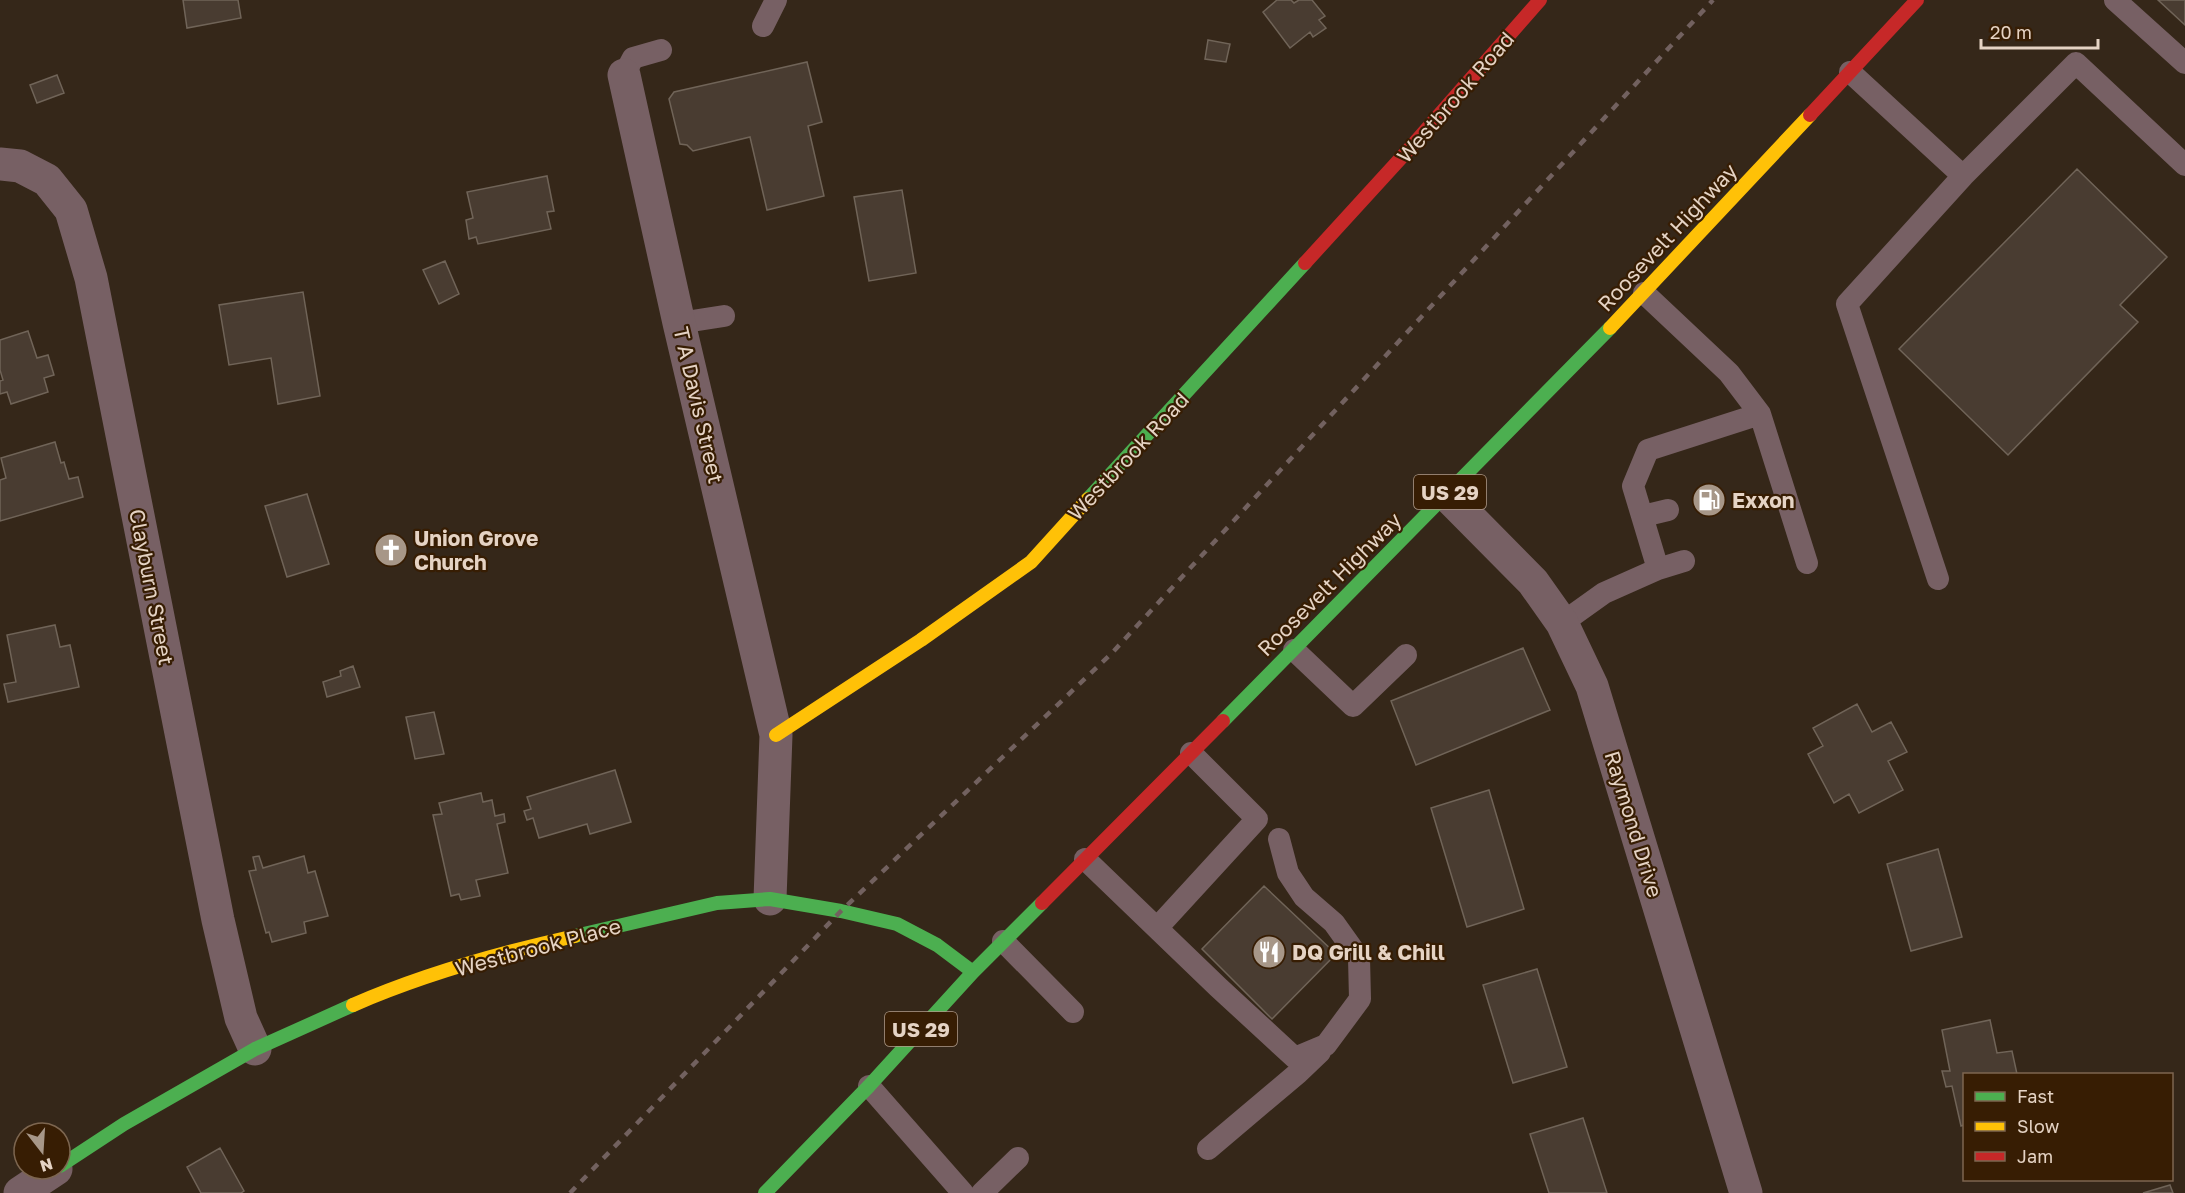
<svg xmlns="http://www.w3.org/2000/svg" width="2185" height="1193" font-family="'Golos Text',sans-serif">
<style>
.building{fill:#493c31;stroke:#706458;stroke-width:1.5}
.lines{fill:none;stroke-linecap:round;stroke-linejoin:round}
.lane{stroke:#776064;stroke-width:22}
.street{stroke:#776064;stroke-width:33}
.fast{stroke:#4caf50;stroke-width:14}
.slow{stroke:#ffc107;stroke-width:14}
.jam{stroke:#c62828;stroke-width:14}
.rail{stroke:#72615f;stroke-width:4.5;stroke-dasharray:8 8;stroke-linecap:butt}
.labels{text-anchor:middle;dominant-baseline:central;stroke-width:4.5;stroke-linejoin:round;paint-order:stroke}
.shield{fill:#371d03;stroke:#b19c8a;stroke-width:1.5}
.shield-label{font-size:20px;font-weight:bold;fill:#e5d3c4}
.street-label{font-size:21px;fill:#e5d3c4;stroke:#371d03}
.poi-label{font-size:21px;font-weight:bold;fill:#e5d3c4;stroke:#371d03;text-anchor:start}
</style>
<rect width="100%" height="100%" fill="#352719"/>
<path class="building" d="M183 0H238L241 18 187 28Z
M1277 0H1291L1294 3 1299 0H1312L1325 16 1319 20 1326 28 1313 37 1310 32 1290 48 1263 12Z
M2158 0H2185V25Z
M1208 40 1230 44 1226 62 1205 59Z
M807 62 822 122 808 126 824 196 767 210 750 137 693 151 687 145 680 144 669 99 674 92Z
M57 75 64 93 37 103 30 85Z
M2077 169 2167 257 2120 305 2138 322 2008 455 1899 349Z
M547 176 554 211 547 212 551 229 478 244 476 237 469 239 466 220 473 218 467 192Z
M902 190 916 273 869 281 854 197Z
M445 261 459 294 439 304 423 270Z
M303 292 320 396 278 404 271 358 229 365 219 305Z
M28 331 37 358 48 355 54 375 44 378 48 392 11 404 7 392 0 394V381L3 380 0 370V340Z
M55 442 61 463 64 462 69 479 78 477 83 497 0 521V480L6 478 1 458Z
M307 494 329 564 287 577 265 506Z
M55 625 60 647 70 645 79 687 8 702 4 684 16 682 7 635Z
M1523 648 1550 710 1416 765 1391 701Z
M353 666 360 687 327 697 323 682 341 676 340 671Z
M1857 704 1872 732 1891 722 1907 752 1888 761 1903 790 1859 813 1849 794 1834 803 1808 754 1823 746 1813 728Z
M434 712 444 754 415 759 406 717Z
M615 770 631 822 590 834 587 824 539 838 533 818 527 820 524 811 531 809 527 797Z
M1489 790 1524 909 1467 927 1431 808Z
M481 793 483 802 492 800 495 816 504 814 505 822 497 824 508 873 476 880 480 896 461 900 459 894 451 896 433 815 442 814 439 803Z
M1938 849 1962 937 1911 951 1887 864Z
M259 856 263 868 304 856 308 873 315 871 328 916 304 922 306 933 272 942 269 932 266 933 249 871 256 870 253 857Z
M1264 886 1336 954 1272 1019 1202 949Z
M1537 969 1567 1067 1513 1083 1483 985Z
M1990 1020 1997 1053 2012 1051 2017 1074H1964V1125L1961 1126 1952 1086 1946 1087 1942 1071H1950L1942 1030Z
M1583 1118 1607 1193H1549L1530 1134Z
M220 1148 244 1191 241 1193H201L187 1167Z
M2170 1185 2173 1193H2143Z"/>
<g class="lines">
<path class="lane" d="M2115 0 2185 63
M763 26 776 0
M1850 72 1963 176 1847 304 1938 579
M624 75 633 58 661 50
M1963 176 2076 63 2185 165
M1644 293 1729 373 1760 414 1807 563
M679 323 724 316
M1643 516 1668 510
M1658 569 1684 561
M1562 623 1604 593 1658 569 1633 486 1648 450 1760 414
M1294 650 1353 706 1406 655
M1085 859 1218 987 1295 1058 1326 1045 1360 999 1359 958 1334 923 1304 897 1288 873 1279 839
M1157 928 1257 819 1191 753
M1003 941 1073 1012
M869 1086 963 1193
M1208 1149 1298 1073 1320 1052
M982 1193 1018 1158"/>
<path class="street" d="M624 75 679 323 776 735 770 899
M0 164 20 166 47 180 71 210 91 278 218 920 241 1018 255 1049
M1447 495 1533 582 1562 623 1592 686 1746 1193
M20 1193 56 1169"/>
<path class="fast" d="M1088 499 1305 263
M1223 721 1610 328
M575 936 717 903 770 899 841 911 897 924 937 945 973 972
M60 1166 124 1124 255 1049 353 1005
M765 1193 869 1086 973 972 1042 903"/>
<path class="slow" d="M1610 328 1810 115
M776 735 921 640 1031 562 1088 499
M353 1005C424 974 499 953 575 936"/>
<path class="jam" d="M1810 115 1917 0
M1305 263 1411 147 1540 0
M1042 903 1223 721"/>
<path class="rail" d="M570 1193 841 911 1112 653 1713 0"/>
</g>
<defs>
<symbol id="fuel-disc" viewBox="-11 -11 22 22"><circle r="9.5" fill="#a79788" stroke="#371d03"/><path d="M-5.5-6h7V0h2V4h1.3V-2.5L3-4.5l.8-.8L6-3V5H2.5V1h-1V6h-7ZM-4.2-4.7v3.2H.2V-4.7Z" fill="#fff"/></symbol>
<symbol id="church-disc" viewBox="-11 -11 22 22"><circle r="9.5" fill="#a79788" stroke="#371d03"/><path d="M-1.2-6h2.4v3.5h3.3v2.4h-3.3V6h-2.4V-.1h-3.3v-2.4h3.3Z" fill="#fff"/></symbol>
<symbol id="restaurant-disc" viewBox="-11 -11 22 22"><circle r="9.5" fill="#a79788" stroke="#371d03"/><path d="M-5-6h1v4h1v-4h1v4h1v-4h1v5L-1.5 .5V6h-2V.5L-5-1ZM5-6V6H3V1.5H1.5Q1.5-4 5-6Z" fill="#fff"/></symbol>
</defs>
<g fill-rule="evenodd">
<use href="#fuel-disc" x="1690" y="481" width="38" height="38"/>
<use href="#church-disc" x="372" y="531" width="38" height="38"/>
<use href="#restaurant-disc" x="1250" y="933" width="38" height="38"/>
</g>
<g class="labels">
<g class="shield">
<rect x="1414" y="475" width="72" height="34" rx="4.5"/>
<rect x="885" y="1012" width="72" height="34" rx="4.5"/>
</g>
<g class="shield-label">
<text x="1450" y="492">US 29</text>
<text x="921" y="1029">US 29</text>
</g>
<g class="street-label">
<text transform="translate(1455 97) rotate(-49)">Westbrook Road</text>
<text transform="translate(1667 237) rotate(-47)">Roosevelt Highway</text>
<text transform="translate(699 405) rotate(77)">T A Davis Street</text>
<text transform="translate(1128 456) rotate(-47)">Westbrook Road</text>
<text transform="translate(1329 584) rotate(-45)">Roosevelt Highway</text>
<text transform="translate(152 587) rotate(79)">Clayburn Street</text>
<text transform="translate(1634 824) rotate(73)">Raymond Drive</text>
<text transform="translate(538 947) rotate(-15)">Westbrook Place</text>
</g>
<g class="poi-label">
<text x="1732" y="500">Exxon</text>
<text x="414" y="538">Union Grove<tspan x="414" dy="24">Church</tspan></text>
<text x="1292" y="952">DQ Grill &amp; Chill</text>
</g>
</g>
<rect x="1963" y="1073" width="210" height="108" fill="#371d03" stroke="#7d6650" stroke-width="1.5"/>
<rect x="1975" y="1092" width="30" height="9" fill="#4caf50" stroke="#7d6650" stroke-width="1.5"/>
<text x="2017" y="1103" font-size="18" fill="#e5d3c4">Fast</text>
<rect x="1975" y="1122" width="30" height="9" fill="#ffc107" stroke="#7d6650" stroke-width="1.5"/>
<text x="2017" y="1133" font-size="18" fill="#e5d3c4">Slow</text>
<rect x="1975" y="1152" width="30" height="9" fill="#c62828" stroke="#7d6650" stroke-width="1.5"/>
<text x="2017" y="1163" font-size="18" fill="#e5d3c4">Jam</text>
<g transform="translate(42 1151) rotate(163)"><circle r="28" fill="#371d03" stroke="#7d6650" stroke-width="1.5"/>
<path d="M0-4.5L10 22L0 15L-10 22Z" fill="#a79788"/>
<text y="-9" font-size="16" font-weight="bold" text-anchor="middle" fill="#e5d3c4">N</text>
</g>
<path d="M1981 39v9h117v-9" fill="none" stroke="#e5d3c4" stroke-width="3"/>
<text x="1990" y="39" font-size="18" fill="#e5d3c4" stroke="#371d03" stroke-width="4.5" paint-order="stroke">20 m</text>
</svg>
